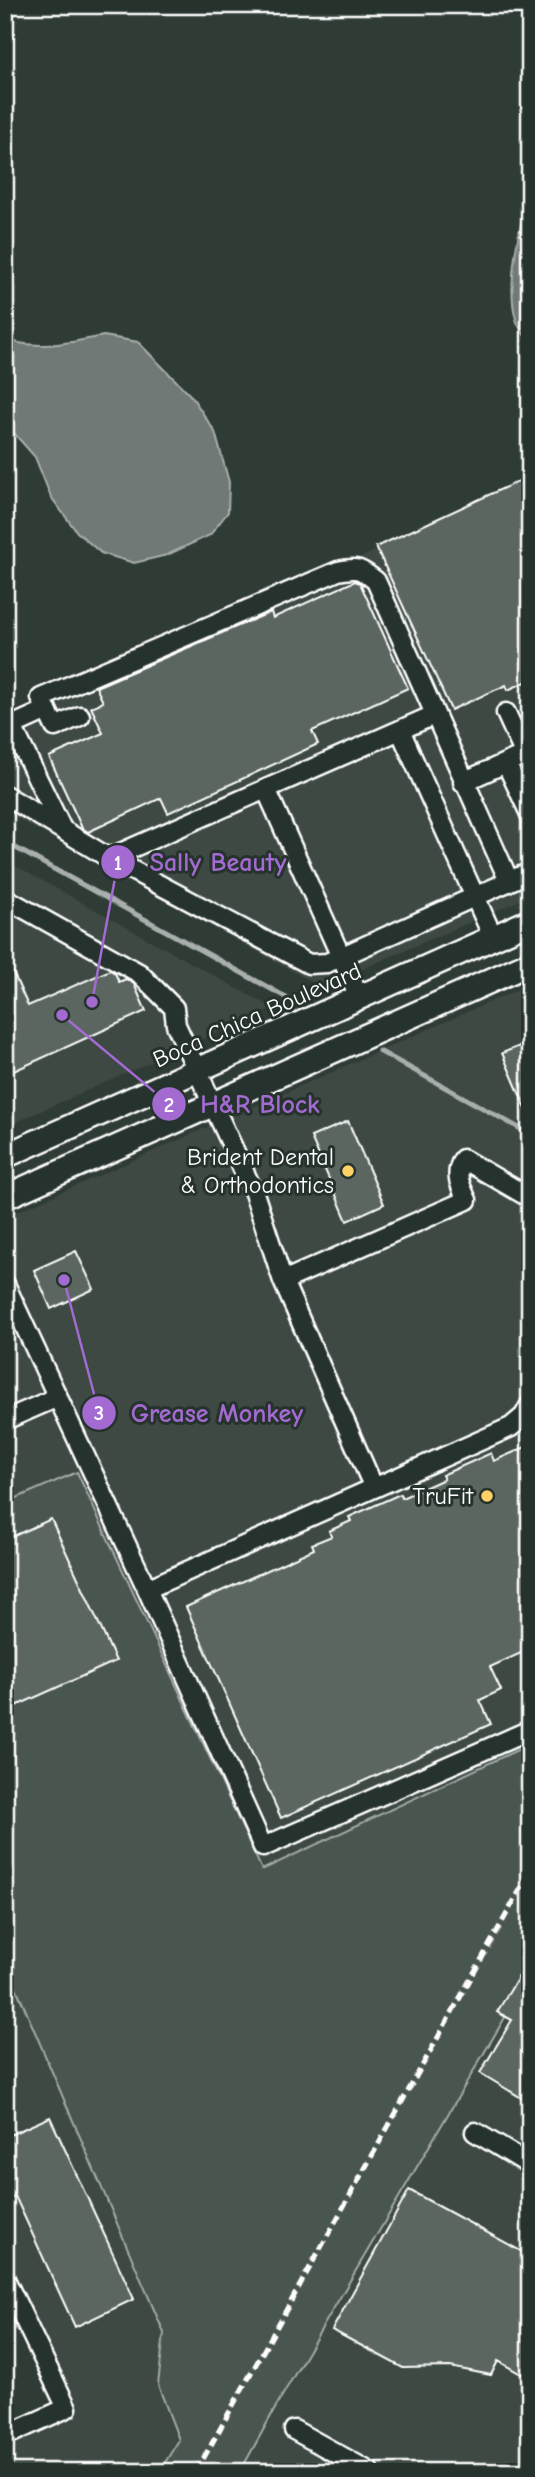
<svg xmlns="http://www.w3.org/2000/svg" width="535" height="2477" font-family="'Comic Neue',sans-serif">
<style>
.built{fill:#3c4842}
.green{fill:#4a544f;stroke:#a4aaa7;stroke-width:2}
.water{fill:#707975;stroke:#a9afac;stroke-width:2}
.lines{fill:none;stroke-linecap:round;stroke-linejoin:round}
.stream{stroke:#a9afac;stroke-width:5}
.building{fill:#5b6661;stroke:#fff;stroke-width:2}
.minor-casing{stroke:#fff;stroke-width:23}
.major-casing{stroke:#fff;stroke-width:28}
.minor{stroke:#26332d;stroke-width:18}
.major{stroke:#26332d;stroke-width:23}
.rail{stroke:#fff;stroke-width:5;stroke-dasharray:10 5;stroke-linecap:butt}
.poi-dot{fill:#ffd166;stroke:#26332d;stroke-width:2.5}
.labels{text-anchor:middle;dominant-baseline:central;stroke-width:6;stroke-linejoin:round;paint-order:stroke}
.street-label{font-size:24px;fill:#fff;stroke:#26332d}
.poi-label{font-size:24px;fill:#fff;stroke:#26332d;text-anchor:end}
.leader{fill:none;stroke:#a36bd2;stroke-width:2.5}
.callout-dot{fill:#a36bd2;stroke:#26332d;stroke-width:2.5}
.mark-label{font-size:21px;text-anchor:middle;font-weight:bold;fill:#fff}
.callout-label{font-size:26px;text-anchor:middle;font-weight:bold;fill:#a36bd2;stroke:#26332d;stroke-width:6;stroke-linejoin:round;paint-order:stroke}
</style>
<rect width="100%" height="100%" fill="#2f3b35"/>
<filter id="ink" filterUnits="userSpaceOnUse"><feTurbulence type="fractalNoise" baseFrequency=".0143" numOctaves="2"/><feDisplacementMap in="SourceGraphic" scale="14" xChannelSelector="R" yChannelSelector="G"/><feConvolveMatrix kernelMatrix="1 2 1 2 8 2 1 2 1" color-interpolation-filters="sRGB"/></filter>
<g filter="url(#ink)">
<path class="built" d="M530 482V896L321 987 5 812V716Z
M5 860 273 1008 5 1127Z
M530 984V1761L267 1882 76 1472 5 1503V1217Z
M5 1962 164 2334 158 2385 179 2440 159 2472H5V2445L58 2422 5 2295Z
M530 1974V2472H240L297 2369Z"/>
<path class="green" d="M77 1472 262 1870 530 1744V1975L282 2396 240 2472H159L179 2440 158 2385 164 2333 5 1962V1503Z"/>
<path class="water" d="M530 192V343C525 336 518 327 516 319 506 286 519 224 530 192Z
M104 336 138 342 192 397 215 432 229 482 228 512 210 535 167 555 134 563 101 553 77 532 51 497 35 457 5 423V339C37 351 72 342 104 336Z"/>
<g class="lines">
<path class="stream" d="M5 842 300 1005
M379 1051 530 1134"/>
</g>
<path class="building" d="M519 481 530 504V680L508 690 506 685 451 710 376 547Z
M355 581 360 583 408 688 312 731 318 744 168 813 161 798 88 832 82 828 49 757 103 733 91 707 103 702 96 687 271 612 273 618Z
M5 955 28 1006 110 970 115 973 119 982 126 979 134 984 146 1011 5 1075Z
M530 1042V1118L502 1053Z
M348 1121 384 1204 347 1221 311 1137Z
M76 1251 94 1289 51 1309 34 1270Z
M530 1445V1649L490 1667 501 1690 480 1700 491 1724 281 1818 186 1607 314 1549 312 1544 332 1536 329 1531 351 1521 349 1517 400 1494 402 1498 444 1479 442 1475 491 1453 494 1461Z
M51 1519 116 1661 5 1711V1540Z
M530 1958V2103L480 2073 512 2020 497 2012Z
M50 2117 134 2299 75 2327 15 2196 5 2201V2137Z
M409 2190 530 2256V2379L498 2361 491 2375 450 2367 403 2368 332 2330Z"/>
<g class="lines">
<defs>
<path id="minor" d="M47 710 55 727 80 716
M506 713 525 755
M12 726 62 829
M5 729 47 710 41 698 338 571C358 567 360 568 376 581L509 881
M400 730 493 937
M506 763 530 814
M463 782 530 752
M266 789 359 997
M5 795 109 858 309 964 327 963 530 872
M109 858 434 715
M5 898 139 973 174 1008 176 1025 254 1193 283 1281 374 1488
M283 1281 467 1200C460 1185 454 1174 463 1159L530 1198
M5 1284 147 1589 263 1847 530 1730
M5 1420 58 1397
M147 1589 511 1427 524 1416 530 1405
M475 2132 530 2165
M5 2279 67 2408 5 2436
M294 2430 370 2472"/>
<path id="major" d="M5 1156 530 921
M5 1197 530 963"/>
</defs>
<use href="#minor" class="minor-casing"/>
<use href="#major" class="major-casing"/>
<use href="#minor" class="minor"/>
<use href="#major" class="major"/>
<path class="rail" d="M196 2472 530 1872"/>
</g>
</g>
<g class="poi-dot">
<circle cx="348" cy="1171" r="7"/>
<circle cx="487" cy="1496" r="7"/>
</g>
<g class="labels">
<g class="street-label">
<text transform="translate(257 1015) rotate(-24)">Boca Chica Boulevard</text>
</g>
<g class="poi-label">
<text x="334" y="1157">Brident Dental<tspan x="334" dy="28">&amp; Orthodontics</tspan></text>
<text x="473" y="1496">TruFit</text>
</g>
</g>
<path class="leader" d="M92 1002L118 862M62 1015L169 1104M64 1280L99 1413"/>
<g class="callout-dot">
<circle cx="92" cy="1002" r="7"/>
<circle cx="62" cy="1015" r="7"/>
<circle cx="64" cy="1280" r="7"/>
<circle cx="118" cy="862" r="18"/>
<circle cx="169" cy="1104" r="18"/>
<circle cx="99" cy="1413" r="18"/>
</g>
<g class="mark-label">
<text x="118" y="870">1</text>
<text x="169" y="1112">2</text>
<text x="99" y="1420">3</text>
</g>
<g class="callout-label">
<text x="218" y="871">Sally Beauty</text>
<text x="260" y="1113">H&amp;R Block</text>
<text x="217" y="1422">Grease Monkey</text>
</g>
<rect width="535" height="2477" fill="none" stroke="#26332d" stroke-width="28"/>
<rect x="14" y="14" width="507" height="2449" fill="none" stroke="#fff" stroke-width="2.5" filter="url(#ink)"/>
</svg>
